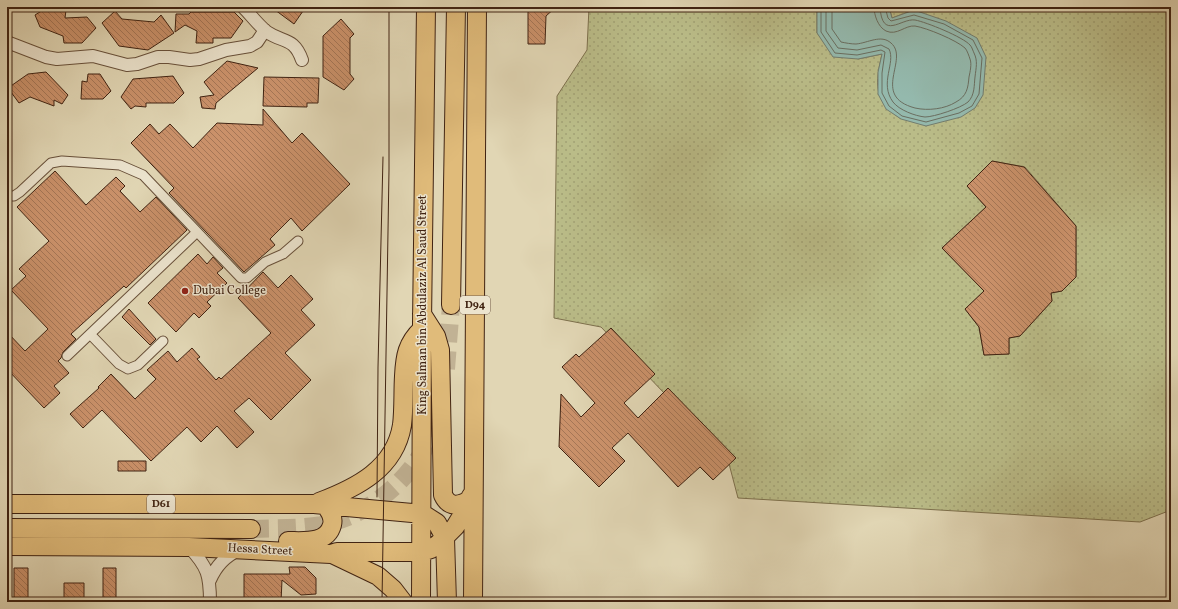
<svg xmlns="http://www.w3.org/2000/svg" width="1178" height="609" font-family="Vollkorn,serif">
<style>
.garden{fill:url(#garden-dots);stroke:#7d704d;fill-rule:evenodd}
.water{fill:#94b9ad;stroke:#727d6f}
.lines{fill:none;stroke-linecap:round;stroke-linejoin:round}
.shore{stroke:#6a6e60;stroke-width:1}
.building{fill:url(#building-back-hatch);stroke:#402312}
.primary-tunnel{stroke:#c1b294;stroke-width:18;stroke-dasharray:18 9;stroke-linecap:butt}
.pedestrian-casing{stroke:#68503a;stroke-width:11}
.minor-casing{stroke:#68503a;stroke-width:14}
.primary-casing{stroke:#402312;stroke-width:20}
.pedestrian{stroke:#ece4ce;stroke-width:9}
.minor{stroke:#ece4ce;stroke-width:12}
.primary{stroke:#e0bb7a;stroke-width:18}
.tram{stroke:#402312;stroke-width:1}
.poi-dot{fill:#8f2418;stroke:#ece4ce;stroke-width:1.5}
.labels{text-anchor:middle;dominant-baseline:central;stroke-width:3;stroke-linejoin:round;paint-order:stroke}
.shield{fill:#ece4ce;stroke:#745d4a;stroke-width:1}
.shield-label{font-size:11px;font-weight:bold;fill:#402312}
.poi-label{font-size:12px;fill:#402312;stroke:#ece4ce;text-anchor:start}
.street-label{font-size:12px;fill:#402312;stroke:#ece4ce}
</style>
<defs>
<pattern id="garden-dots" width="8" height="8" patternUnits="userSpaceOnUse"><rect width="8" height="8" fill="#babc88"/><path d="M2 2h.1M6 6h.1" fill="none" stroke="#a1a174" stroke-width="1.8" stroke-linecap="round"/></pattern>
<pattern id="building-back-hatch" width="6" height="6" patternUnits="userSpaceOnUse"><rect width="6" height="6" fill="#ca916a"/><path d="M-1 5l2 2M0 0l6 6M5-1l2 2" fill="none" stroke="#a57656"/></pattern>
</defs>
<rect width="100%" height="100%" fill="#e1d6b4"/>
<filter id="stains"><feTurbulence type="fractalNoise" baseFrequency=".005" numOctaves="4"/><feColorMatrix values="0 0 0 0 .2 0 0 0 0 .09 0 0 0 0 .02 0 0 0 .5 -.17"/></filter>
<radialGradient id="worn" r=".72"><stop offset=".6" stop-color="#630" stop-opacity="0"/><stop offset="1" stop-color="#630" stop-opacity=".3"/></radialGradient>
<path class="garden" d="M589 7H817V33L858 59 882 54C875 85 873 99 901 119L914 10 892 18 889 7H1171V510L1140 522 738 498 728 460 601 327 554 318 557 96 587 50ZM992 161 1025 167 1076 226V277L1062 291 1051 293 1052 301 1020 336 1009 338V354L984 355 979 327 965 309 984 291 942 248 986 207 967 186Z"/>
<path class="water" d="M817 7H889L892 18 914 10 946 21 977 38 986 57 983 95 975 108 961 117 926 126 901 119 886 109 878 94V72L882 54 858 59 833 57 817 33Z"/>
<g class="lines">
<path class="shore" d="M821 7V32L835 53 857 55 881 50 885 52 882 73V93L889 106 902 116 926 122 959 113 972 106 979 94 982 58 973 40 944 24 914 15 891 21 888 18 885 7
M826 7V31L838 48 857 50 881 45 889 49C896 63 879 83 893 102 899 110 915 116 925 117 934 117 961 108 968 102 975 95 974 85 975 77 976 68 978 61 974 53 973 51 972 47 970 45 963 37 926 22 915 20 901 18 882 41 880 7
M832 7V29L841 42C846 43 851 44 856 44 868 43 881 34 891 43 910 59 870 96 915 108 928 111 945 109 956 102 967 96 968 88 969 77 970 72 972 64 970 59 969 56 967 50 965 48 956 40 927 28 915 26 905 25 897 36 886 31 878 27 874 15 874 7"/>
</g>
<path class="building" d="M48 7 66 10 65 18 87 17 96 28 82 43H64L63 36 40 27 35 15Z
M271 7H297L303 11 294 24Z
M528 7H556L546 16 545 44H528Z
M115 11 122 19 154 22 161 15 174 33 148 50 119 46 102 23Z
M191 12H234L243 21 231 38H213V43H196L197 31 185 25 175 32 176 14H189Z
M341 19 354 34 350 38V74L354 79 344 90 323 77V36Z
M227 61 258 68 216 103 215 109 202 108 200 97 214 95 204 82Z
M46 72 68 95 62 104 54 100V106L30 97 19 103 8 88 28 74Z
M88 74H100L111 91 103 99H81L82 81 87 82Z
M173 76 184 93 174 103H146V107L135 106 131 109 121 97 133 79Z
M264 77 319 78 318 103H307V107L263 106Z
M263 109 292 143 302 133 350 184 302 231 291 218 270 239 275 245 244 272 169 193 174 188 131 143 150 124 159 134 170 124 193 148 217 123 263 125Z
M992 161 1024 167 1076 226V277L1062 291 1051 293 1052 301 1020 336 1009 338V354L984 355 979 327 965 309 984 291 942 248 986 207 967 186Z
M55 171 86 205 116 177 125 186 120 191 140 212 156 197 187 230 126 288 124 286 71 334 76 339 63 352 61 358 58 361 69 373 54 386 60 393 44 408 7 369V332L25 351 48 329 11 290 26 276 19 269 49 241 17 207Z
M198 254 207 264 213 257 223 268 217 273 227 283 207 302 211 306 199 318 194 313 176 332 148 303Z
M263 272 278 288 291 275 313 299 301 310 315 325 285 353 311 380 271 420 249 398 234 411 254 432 237 448 217 426 201 442 187 427 151 461 102 410 83 428 70 414 99 388 98 387 111 374 135 399 156 379 147 370 168 351 177 362 192 348 200 357 197 359 216 380 219 377 221 379 271 333 238 298Z
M129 309 156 339 150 345 122 317Z
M611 328 655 374 624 403 638 418 668 388 736 458 713 480 700 467 678 487 628 433 612 448 625 461 599 487 559 447 561 394 581 417 595 403 562 367 576 354 579 357Z
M118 461H146V471H118Z
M289 567H305L316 578V594L301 595 282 580 281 602 244 600V574H290Z
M14 568H28V602H14Z
M103 568H116V602H103Z
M64 583H84V602H64Z"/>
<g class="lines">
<path class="primary-tunnel" d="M446 369 451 305
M251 529C274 528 298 529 321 525 378 514 426 466 441 410"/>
<defs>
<path id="pedestrian" d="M7 196H14L20 192 51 163 62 161 120 165 143 175 241 278H247L265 262 283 254 298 241
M90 334 119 364 128 369 138 365 163 341
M67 356 197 232"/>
<path id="minor" d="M243 7C251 15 258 25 267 32 283 43 294 37 302 60
M7 42 46 57 57 59 93 56 127 65 137 64 158 57H169L190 60 199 59 226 50 250 46 257 42 265 30
M189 547C208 567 210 576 210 602
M210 580C216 566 225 556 239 550"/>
<path id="primary" d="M451 305 456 7
M422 314 436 336 440 350 443 495C449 508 459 506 470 500
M319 502C356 488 395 469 402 425 404 409 403 392 404 376 405 356 407 343 422 329
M7 504H314L423 514 437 523 445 538 447 602
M7 528 251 529
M288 541C304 541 327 544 332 525 334 517 330 511 325 505
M7 546 189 547 331 554 337 552H422L431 549 438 544 455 527 463 514 471 496
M332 554 378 576 393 589 403 602
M421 602 422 323 426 7
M473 602 477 7"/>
</defs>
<use href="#pedestrian" class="pedestrian-casing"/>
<use href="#minor" class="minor-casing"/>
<use href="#primary" class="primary-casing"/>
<use href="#pedestrian" class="pedestrian"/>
<use href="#minor" class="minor"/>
<use href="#primary" class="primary"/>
<path class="tram" d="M377 497 378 367 383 157
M382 602 389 170V7"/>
</g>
<circle class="poi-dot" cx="185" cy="291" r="4"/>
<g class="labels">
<g class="shield">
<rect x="460" y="296" width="30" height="18" rx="3"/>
<rect x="147" y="495" width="28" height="18" rx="3"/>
</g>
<g class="shield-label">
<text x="475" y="305">D94</text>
<text x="161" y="504">D61</text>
</g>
<g class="poi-label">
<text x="193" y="291">Dubai College</text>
</g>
<g class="street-label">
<text transform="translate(423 305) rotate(-90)">King Salman bin Abdulaziz Al Saud Street</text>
<text transform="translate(260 550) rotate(3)">Hessa Street</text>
</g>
</g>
<rect width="1178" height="609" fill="none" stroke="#e1d6b4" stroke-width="24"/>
<rect x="8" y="8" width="1162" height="593" fill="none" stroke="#402312" stroke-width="2"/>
<rect x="12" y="12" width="1154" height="585" fill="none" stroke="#402312"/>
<rect width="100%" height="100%" filter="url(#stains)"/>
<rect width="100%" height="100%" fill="url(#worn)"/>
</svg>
